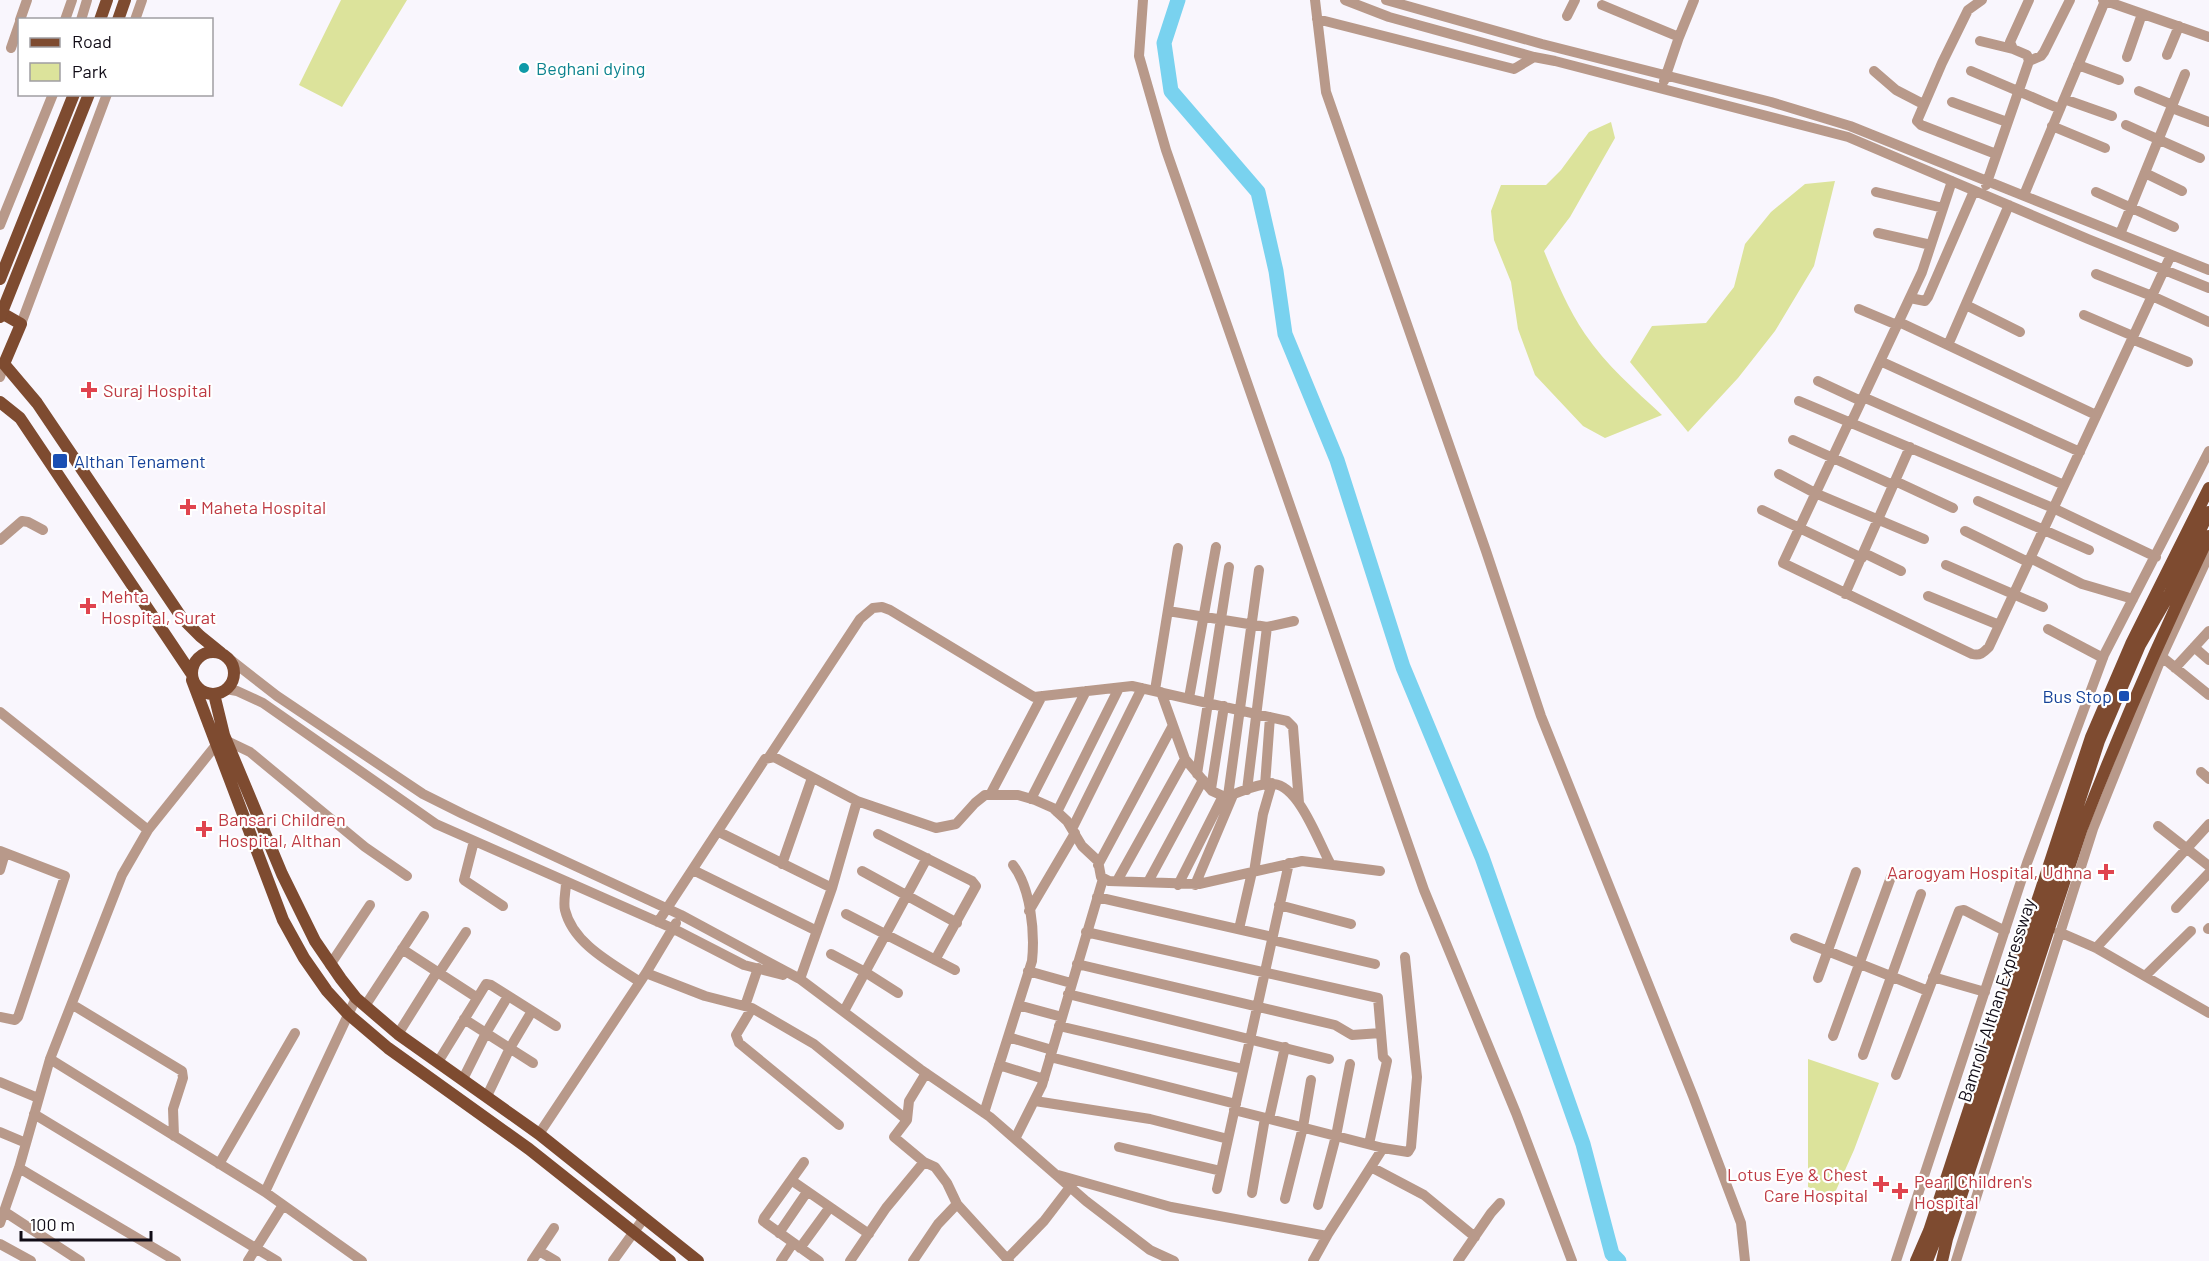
<svg xmlns="http://www.w3.org/2000/svg" width="2209" height="1261" font-family="Barlow,sans-serif">
<style>
.green{fill:#dce39b}
.lines{fill:none;stroke-linecap:round;stroke-linejoin:round}
.river{stroke:#79d2ef;stroke-width:15}
.minor{stroke:#b8998a;stroke-width:10}
.major{stroke:#7e4b30;stroke-width:12}
.major-bridge{stroke:#7e4b30;stroke-width:12}
.culture-dot{fill:#0f9aa8;stroke:#fff;stroke-width:2}
.health-dot{fill:#e0444e;stroke:#fff;stroke-width:2}
.transit-dot{fill:#1a4fb4;stroke:#fff;stroke-width:2}
.labels{text-anchor:middle;dominant-baseline:central;stroke-width:4.5;stroke-linejoin:round;paint-order:stroke}
.culture-label{font-size:18px;fill:#0d838f;stroke:#fff;text-anchor:start}
.health-label{font-size:18px;fill:#be3a42;stroke:#fff;text-anchor:start}
.transit-label{font-size:18px;fill:#164399;stroke:#fff;text-anchor:start}
.street-label{font-size:18px;fill:#110c17;stroke:#fff}
</style>
<rect width="100%" height="100%" fill="#f9f6fd"/>
<path class="green" d="M341 0H407L342 107 299 85Z
M1611 122 1615 138 1570 217 1544 251C1556 280 1568 309 1585 334 1606 365 1635 390 1662 415L1605 438 1583 426 1535 375 1518 329 1511 282 1494 240 1491 211 1501 185H1546L1561 170 1589 132Z
M1835 181 1814 266 1775 331 1738 378 1688 432 1630 362 1652 326 1706 323 1734 287 1745 244 1771 212 1805 184Z
M1808 1059 1879 1083 1854 1150 1833 1197 1808 1187Z"/>
<g class="lines">
<path class="river" d="M1178 0 1164 43 1171 91 1258 192 1276 271 1285 334 1337 460 1403 667 1482 857 1583 1144 1612 1254 1619 1261"/>
<path class="minor" d="M1143 0 1139 56 1166 150 1424 890 1516 1113 1572 1261
M1315 0 1326 92 1486 551 1541 716 1693 1096 1741 1223 1745 1261
M1345 0 1389 17 1534 57 1555 61 1848 137 2088 239 2209 288
M1386 0 1542 44 1771 102 1850 126 2209 270
M1982 0 1968 10 1942 63 1917 121 1921 125 1996 154
M2103 0 2209 37
M1602 5 1679 37
M1567 16 1575 0
M1317 19 1514 69 1534 57
M20 20 27 0
M65 20 72 0
M81 20 87 0
M135 20 142 0
M1980 41 2013 49
M11 48 20 22
M2167 55 2179 26
M2127 57 2142 14
M2029 61 2041 56 2044 52 2070 0
M2078 65 2119 80
M1874 71 1896 90 1923 104
M1971 71 2060 109
M1664 81 1679 37 1694 0
M2139 91 2173 105
M2064 99 2112 116
M1952 102 2007 122
M2172 108 2209 122
M2126 125 2200 158
M2052 126 2105 148
M2145 173 2182 191
M1986 185 2029 61 2027 55 2013 49 2010 42 2029 0
M1876 192 1943 208
M2096 192 2174 227
M2024 195 2105 1
M0 225 53 94
M1878 233 1931 245
M2120 234 2185 74
M2096 274 2152 296 2209 322
M1910 298 1925 301 1928 297 1974 191
M1966 305 2020 332
M1859 309 1897 325
M2084 315 2133 336
M1899 322 2096 415
M21 324 107 94
M2132 339 2188 362
M1948 345 2009 205
M1880 361 2080 452
M0 377 4 364
M1818 381 1861 401
M1863 397 2064 485
M1799 401 2053 508 2156 557
M1849 422 1783 563 1972 654C1980 656 1983 653 1989 647L2171 255
M1851 423 1922 272 1952 181
M1793 440 1893 485
M1779 474 1815 493 1924 539
M1895 481 1953 508
M1978 501 2089 550
M1762 510 1862 558
M1965 531 2028 562
M0 540 22 521 28 522 43 530
M1864 553 1901 571
M2030 558 2082 584 2133 599
M1946 565 2043 607
M1845 594 1910 447
M1928 596 1999 625
M1168 611 1267 627 1294 621
M2048 629 2103 658
M2194 647 2209 660
M227 657 277 696 423 794 463 814 681 915 800 979 920 1069 990 1117 1086 1201 1150 1250 1174 1261
M2162 657 2209 695
M2175 668 2209 631
M226 689 237 691 263 703 436 824 672 928 744 965 783 975
M1155 690 1178 548
M1161 692 1185 759 1212 791 1223 796H1228C1241 792 1260 782 1274 784 1299 786 1319 843 1330 863
M1189 698 1216 547
M0 712 148 830
M227 741 250 752 365 847 407 876
M769 757 860 619 873 608 882 607 890 610 1034 697 1132 686 1287 721 1293 727 1299 803
M2201 772 2209 779
M1197 774 1229 567
M1265 785 1270 717
M1211 789 1224 706
M1247 790 1267 627
M990 795 1042 696
M1228 796 1259 570
M1031 799 1086 691
M1057 812 1119 688
M2158 826 2209 866
M1072 829 1142 688
M719 832 832 888
M878 834 972 881 976 886 935 960
M474 841 464 880 503 906
M0 851 65 876 18 1017 15 1020 0 1017
M782 864 812 778
M1098 865 1172 727
M0 870 5 853
M693 870 817 931
M862 871 957 923
M1254 872 1263 814 1272 783
M1117 881 1185 759
M566 882C566 891 563 902 565 910 573 944 613 964 640 982
M1148 882 1203 780
M1178 885 1223 796
M1195 885 1233 795
M1097 897 1273 937
M1279 905 1351 924
M2176 908 2209 873
M1029 911 1075 833
M846 914 955 970
M658 922 765 759 774 757 857 801 936 828 956 824 975 803 985 795H1018L1035 800 1053 808 1067 821 1082 846 1098 861 1101 877 1109 881 1199 884 1302 861 1380 871
M1239 929 1252 872
M2208 929 2209 928
M1086 932 1378 998 1383 1057 1387 1061 1369 1144
M2059 932 2096 948 2209 1013
M1795 938 1928 991
M1272 940 1375 964
M2096 948 2209 824
M402 949 476 997
M831 954 865 972 898 993
M1077 964 1335 1025 1352 1035 1381 1033
M330 965 370 905
M1028 971 1071 983
M439 973 466 932
M646 973 705 996 752 1008 814 1044 907 1120 894 1137 924 1162 935 1167 947 1183 957 1204 1009 1261
M2145 976 2191 931
M1933 977 1985 992
M1818 978 1856 872
M800 979 832 888 857 801
M1068 994 1329 1059
M73 1005 182 1071 183 1078 173 1109 174 1136
M1018 1005 1062 1017
M365 1006 424 916
M745 1006 758 968
M752 1008 736 1035 739 1043 839 1125
M844 1011 927 858
M464 1019 533 1063
M1059 1026 1243 1069
M398 1034 437 972
M1833 1036 1891 877
M1008 1037 1052 1050
M1863 1055 1921 894
M1050 1057 1236 1104
M50 1059 265 1192 362 1261
M438 1062 486 984 491 985 556 1026
M999 1065 1044 1079
M1896 1075 1959 911 1964 910 2005 931
M463 1079 486 1033 508 996
M0 1082 38 1098
M487 1096 510 1048 532 1011
M1035 1101 1150 1119 1228 1139
M1234 1110 1383 1148 1408 1152 1411 1147 1417 1077 1405 957
M984 1113 1032 961C1035 933 1031 888 1013 865
M34 1114 277 1261
M1269 1119 1285 1047
M907 1120 909 1101 926 1073
M0 1132 26 1143
M539 1134 646 973 676 923
M1015 1139 1042 1085 1103 879
M1119 1147 1221 1171
M804 1162 764 1218 763 1221 819 1261
M219 1164 295 1033
M1371 1167 1424 1195 1475 1237
M19 1168 176 1261
M1058 1175 1171 1207 1327 1236
M791 1180 869 1234
M1217 1189 1289 863
M265 1192 356 998
M1252 1193 1265 1118
M1285 1199 1303 1127 1311 1080
M1318 1205 1336 1136 1350 1064
M5 1212 80 1261
M0 1223 19 1168 50 1059 122 875 148 830 220 740
M779 1233 807 1192
M0 1244 31 1261
M800 1248 830 1207
M539 1251 556 1261
M1007 1259 1044 1221 1070 1187
M248 1261 283 1205
M532 1261 554 1228
M613 1261 644 1218
M781 1261 793 1243
M850 1261 886 1208 924 1162
M913 1261 938 1224 957 1204
M1313 1261 1328 1234 1383 1148
M1458 1261 1491 1213 1500 1203
M1896 1261 2027 863 2104 655 2209 451
M1956 1261 2093 829 2163 654 2209 555"/>
<path class="major" d="M100 20 107 0
M118 20 125 0
M0 279 74 94
M0 312 21 324 4 364 37 403 182 618 200 636 221 653
M0 402 20 418 191 673
M192 673a21 21 0 1 1 42 0a21 21 0 1 1-42 0Z
M192 680 283 920 304 958 327 991 348 1014 388 1048 529 1149 670 1261
M214 694 224 735 282 874 315 941 341 979 356 998 398 1034 539 1134 698 1261
M1916 1261 1929 1231 2091 737 2131 644 2209 488
M1927 1261 1943 1220 2099 741 2140 645 2169 595 2209 512
M1942 1261 1947 1239 2082 828C2120 730 2163 632 2209 536"/>
<path class="major-bridge" d="M0 317 89 94"/>
</g>
<circle class="culture-dot" cx="524" cy="68" r="6"/>
<g class="health-dot">
<path d="M86 381h6v6h6v6h-6v6h-6v-6h-6v-6h6z"/>
<path d="M185 498h6v6h6v6h-6v6h-6v-6h-6v-6h6z"/>
<path d="M85 597h6v6h6v6h-6v6h-6v-6h-6v-6h6z"/>
<path d="M201 820h6v6h6v6h-6v6h-6v-6h-6v-6h6z"/>
<path d="M2103 863h6v6h6v6h-6v6h-6v-6h-6v-6h6z"/>
<path d="M1878 1175h6v6h6v6h-6v6h-6v-6h-6v-6h6z"/>
<path d="M1897 1182h6v6h6v6h-6v6h-6v-6h-6v-6h6z"/>
</g>
<g class="transit-dot">
<rect x="52" y="453" width="16" height="16" rx="3"/>
<rect x="2118" y="690" width="12" height="12" rx="3"/>
</g>
<g class="labels">
<g class="culture-label">
<text x="536" y="68">Beghani dying</text>
</g>
<g class="health-label">
<text x="103" y="390">Suraj Hospital</text>
<text x="201" y="507">Maheta Hospital</text>
<text x="101" y="596">Mehta<tspan x="101" dy="21">Hospital, Surat</tspan></text>
<text x="218" y="819">Bansari Children<tspan x="218" dy="21">Hospital, Althan</tspan></text>
<text x="2092" y="872" text-anchor="end">Aarogyam Hospital, Udhna</text>
<text x="1868" y="1174" text-anchor="end">Lotus Eye &amp; Chest<tspan x="1868" dy="21">Care Hospital</tspan></text>
<text x="1914" y="1181">Pearl Children's<tspan x="1914" dy="21">Hospital</tspan></text>
</g>
<g class="transit-label">
<text x="74" y="461">Althan Tenament</text>
<text x="2112" y="696" text-anchor="end">Bus Stop</text>
</g>
<g class="street-label">
<text transform="translate(1996 1000) rotate(-72)">Bamroli-Althan Expressway</text>
</g>
</g>
<rect x="18" y="18" width="195" height="78" fill="#ffffff" stroke="#a09ea2" stroke-width="1.5"/>
<rect x="30" y="38" width="30" height="9" fill="#7e4b30" stroke="#a09ea2" stroke-width="1.5"/>
<text x="72" y="48" font-size="18" fill="#110c17">Road</text>
<rect x="30" y="63" width="30" height="18" fill="#dce39b" stroke="#a09ea2" stroke-width="1.5"/>
<text x="72" y="78" font-size="18" fill="#110c17">Park</text>
<path d="M21 1231v9h130v-9" fill="none" stroke="#110c17" stroke-width="3"/>
<text x="30" y="1231" font-size="18" fill="#110c17" stroke="#ffffff" stroke-width="4.5" paint-order="stroke">100 m</text>
</svg>
